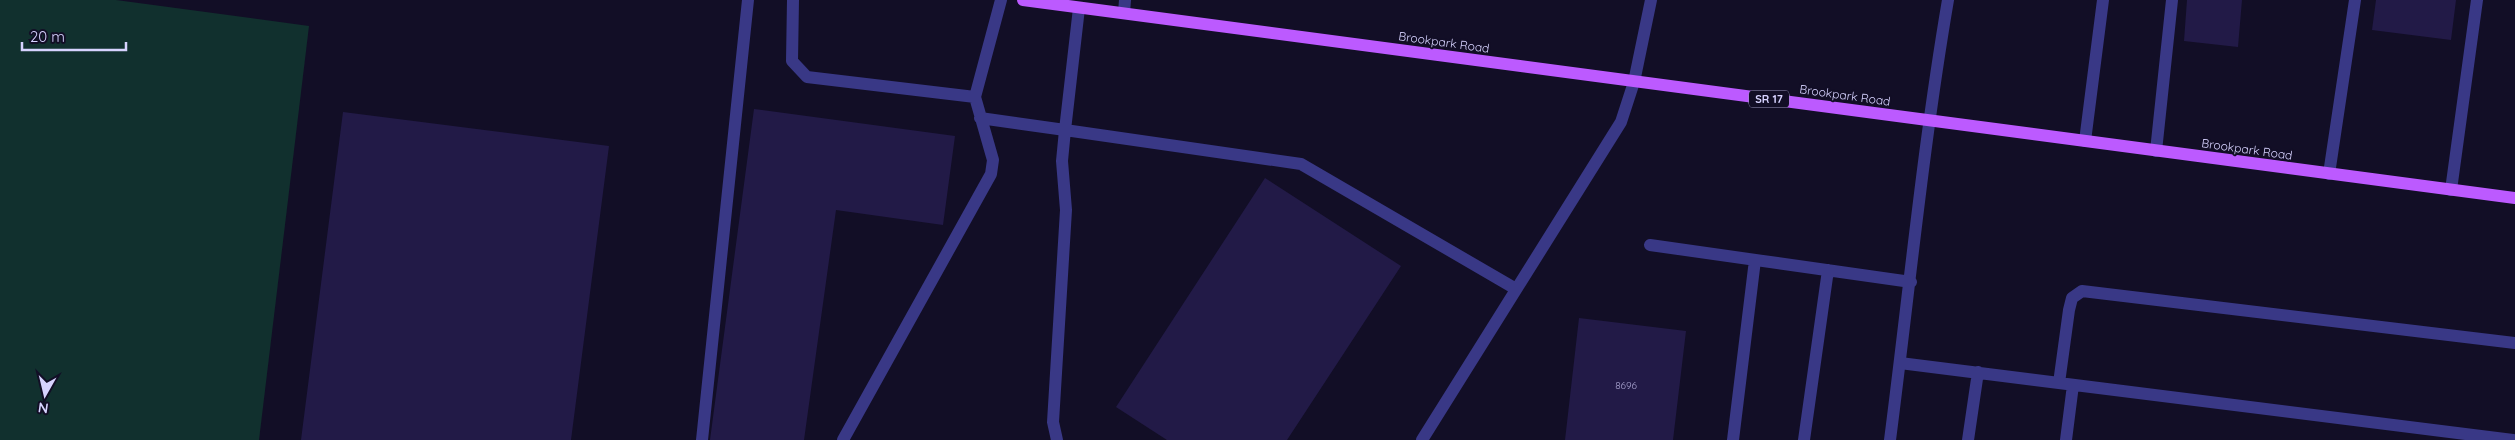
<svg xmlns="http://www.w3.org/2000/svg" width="2515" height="440" font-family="Quicksand,sans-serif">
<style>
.green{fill:#11302e}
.building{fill:#221a47}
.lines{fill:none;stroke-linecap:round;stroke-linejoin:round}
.lane{stroke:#393886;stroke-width:12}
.primary{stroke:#bc5aff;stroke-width:12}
.labels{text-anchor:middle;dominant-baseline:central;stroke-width:4;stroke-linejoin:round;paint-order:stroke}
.number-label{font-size:10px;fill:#aaa5d1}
.shield{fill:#120e26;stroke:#9c98be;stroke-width:1}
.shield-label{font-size:11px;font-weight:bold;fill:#d7d3ff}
.street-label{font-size:12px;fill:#d7d3ff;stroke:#120e26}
</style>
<rect width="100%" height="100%" fill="#120e26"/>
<path class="green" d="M0 0H116L309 26 259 440H0Z"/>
<path class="building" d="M2187 0H2242L2238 47 2184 41Z
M2376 0H2456L2451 40 2372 30Z
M754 109 955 136 943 225 836 210 804 440H710Z
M343 112 609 146 571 440H301Z
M1265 178 1401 266 1287 440H1167L1116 407Z
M1579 318 1686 331 1673 440H1565Z"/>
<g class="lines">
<path class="lane" d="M793 0 792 61 807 77 975 97
M1079 8 1065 130 1301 164 1516 289
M1124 13 1125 0
M980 118 1065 130 1062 161 1066 210 1053 422 1057 440
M2085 141 2103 0
M2156 151 2172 0
M2329 174 2355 0
M2451 190 2477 0
M1650 245 1911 282
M1900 363 2513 440
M2059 383 2069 310 2072 298 2082 291 2515 343
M702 440 748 0
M843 440 991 174 993 160 975 97 1001 0
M1422 440 1621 122 1634 82 1651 0
M1733 440 1755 260
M1804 440 1828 270
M1890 440C1909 293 1923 146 1948 0
M1968 440 1978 372
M2066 440 2073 385"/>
<path class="primary" d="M1023 0 2515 198"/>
</g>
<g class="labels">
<g class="number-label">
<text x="1626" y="385">8696</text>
</g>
<rect class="shield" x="1749" y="90.5" width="40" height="17" rx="4"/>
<g class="shield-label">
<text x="1769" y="99">SR 17</text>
</g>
<g class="street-label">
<text transform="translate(1444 42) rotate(8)">Brookpark Road</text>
<text transform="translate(1845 95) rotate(8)">Brookpark Road</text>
<text transform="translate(2247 149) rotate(8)">Brookpark Road</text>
</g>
</g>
<g transform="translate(45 395) rotate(188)" stroke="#120e26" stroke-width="4" paint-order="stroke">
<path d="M0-4L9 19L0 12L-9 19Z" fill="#d7d3ff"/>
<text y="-8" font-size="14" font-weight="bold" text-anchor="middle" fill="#d7d3ff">N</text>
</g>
<path d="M22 42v8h104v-8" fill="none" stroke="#d7d3ff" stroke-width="2.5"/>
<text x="30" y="42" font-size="15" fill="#d7d3ff" stroke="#120e26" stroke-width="4" paint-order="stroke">20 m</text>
</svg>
